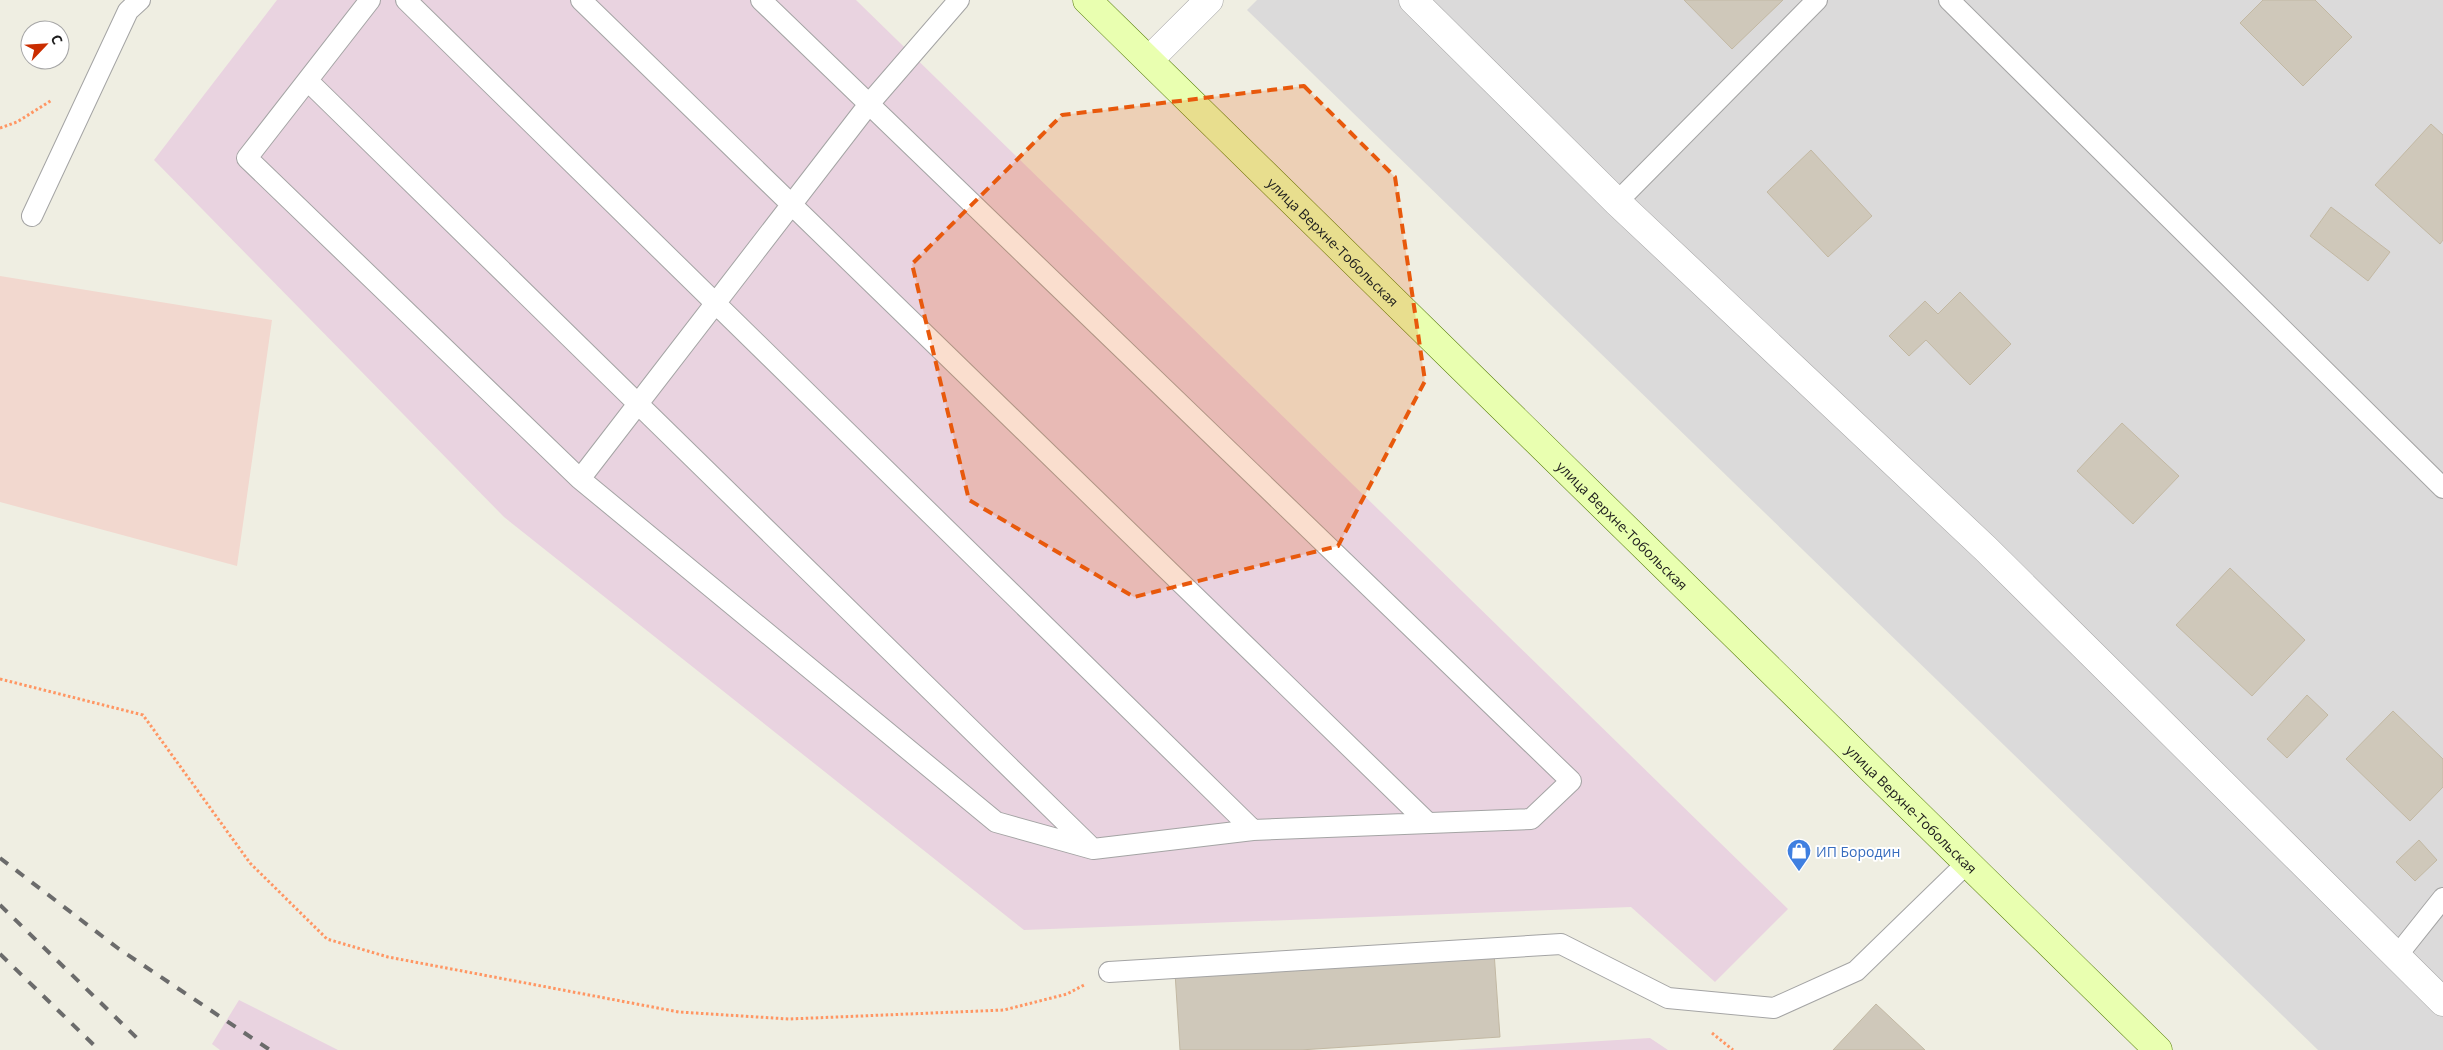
<svg xmlns="http://www.w3.org/2000/svg" width="2443" height="1050" font-family="'Open Sans',sans-serif">
<style>
.residential{fill:#dbdada}
.commercial{fill:#f2d8cf}
.industrial{fill:#e9d3e0}
.building{fill:#cfc8ba;stroke:#c2b8a3}
.lines{fill:none;stroke-linecap:round;stroke-linejoin:round}
.lane-casing{stroke:#a4a4a4;stroke-width:22}
.street-casing{stroke:#a4a4a4;stroke-width:29}
.secondary-casing{stroke:#507800;stroke-width:29}
.path{stroke:#ff9663;stroke-width:3;stroke-dasharray:2.5 2.5;stroke-linecap:butt}
.lane{stroke:#fff;stroke-width:20}
.street{stroke:#fff;stroke-width:28}
.secondary{stroke:#e9ffb0;stroke-width:28}
.rail{stroke:#6b6b6b;stroke-width:4;stroke-dasharray:10 10;stroke-linecap:butt}
.marked{fill:#e8590c;fill-opacity:0.2;stroke:#e8590c;stroke-width:4;stroke-dasharray:10 6;stroke-linejoin:round}
.labels{text-anchor:middle;dominant-baseline:central;stroke-width:4;stroke-linejoin:round;paint-order:stroke}
.street-label{font-size:14px;fill:#1d1d1d;stroke:#fff}
.shop-label{font-size:14px;fill:#366cbe;stroke:#fff;text-anchor:start}
</style>
<rect width="100%" height="100%" fill="#efeee2"/>
<path class="residential" d="M1257 0H2443V1050H2318L1247 10Z"/>
<path class="commercial" d="M0 276 272 320 237 566 0 502Z"/>
<path class="industrial" d="M277 0H856L1788 909 1715 982 1631 907 1024 930 504 517 154 160Z
M239 1000 338 1050H220L212 1044Z
M1650 1038 1668 1050H1457Z"/>
<path class="building" d="M1684 0H1783L1732 49Z
M2263 0H2315L2352 37 2303 86 2240 23Z
M2431 124 2443 135V240L2440 244 2375 185Z
M1811 150 1872 216 1828 257 1767 192Z
M2331 207 2390 252 2368 281 2310 236Z
M1960 292 2011 344 1970 385 1926 340 1909 356 1889 336 1925 301 1938 314Z
M2122 423 2179 476 2133 524 2077 471Z
M2230 568 2305 640 2252 696 2176 625Z
M2307 695 2328 715 2287 758 2267 739Z
M2393 711 2443 759V787L2410 821 2346 759Z
M2419 840 2437 860 2415 881 2396 862Z
M1494 952 1500 1037 1300 1050H1180L1175 973Z
M1876 1004 1925 1050H1833Z"/>
<g class="lines">
<defs>
<path id="lane" d="M370 0 247 158 580 479 996 822 1093 849 1253 830 1531 819 1571 781 761 0
M406 0 1253 830
M581 0 1428 823
M1949 0 2443 488
M308 81 1091 847
M1617 202 1817 0
M32 216 128 11 140 0
M580 479 869 104 959 0
M2396 957 2443 898
M1109 972 1561 944 1668 998 1774 1008 1856 971 1966 864"/>
<path id="street" d="M1413 0 1617 202 1986 549 2443 1002
M1149 60 1209 0"/>
<g id="secondary">
<path id="s1" d="M1087 0 2158 1050"/>
</g>
</defs>
<use href="#lane" class="lane-casing"/>
<use href="#street" class="street-casing"/>
<use href="#secondary" class="secondary-casing"/>
<path class="path" d="M0 128 17 122 52 100
M0 679 143 715 250 863 327 939 388 957 679 1012 789 1019 1004 1010 1067 994 1084 985
M1712 1033 1733 1050"/>
<use href="#lane" class="lane"/>
<use href="#street" class="street"/>
<use href="#secondary" class="secondary"/>
<path class="rail" d="M0 858 119 949 270 1050
M0 905 140 1041
M0 954 99 1050"/>
</g>
<path class="marked" d="M1304 86 1395 177 1425 381 1338 546 1134 597 969 500 912 264 1062 115Z"/>
<defs>
<symbol id="shop-pin" viewBox="-11 -11 22 30"><path d="M0 17L-7.5 6A9.5 9.5 0 1 1 7.5 6Z" fill="#3f7fe0" stroke="#fff"/><path d="M-5-2.5h2.3a2.7 3.5 0 0 1 5.4 0H5L5.5 6h-11ZM-1.5-2.5h3a1.5 2.3 0 0 0-3 0Z" fill="#fff"/></symbol>
</defs>
<g fill-rule="evenodd">
<use href="#shop-pin" x="1785" y="837" width="28" height="38"/>
</g>
<g class="labels">
<g class="street-label">
<text stroke="none"><textPath href="#s1" startOffset="345">улица Верхне-Тобольская</textPath></text>
<text stroke="none"><textPath href="#s1" startOffset="750">улица Верхне-Тобольская</textPath></text>
<text stroke="none"><textPath href="#s1" startOffset="1155">улица Верхне-Тобольская</textPath></text>
</g>
<g class="shop-label">
<text x="1816" y="851">ИП Бородин</text>
</g>
</g>
<g transform="translate(45 45) rotate(65)"><circle r="24" fill="#ffffff" stroke="#a5a5a5"/>
<path d="M0-4L9 19L0 12L-9 19Z" fill="#ca2d00"/>
<text y="-8" font-size="14" font-weight="bold" text-anchor="middle" fill="#1d1d1d">С</text>
</g>
</svg>
